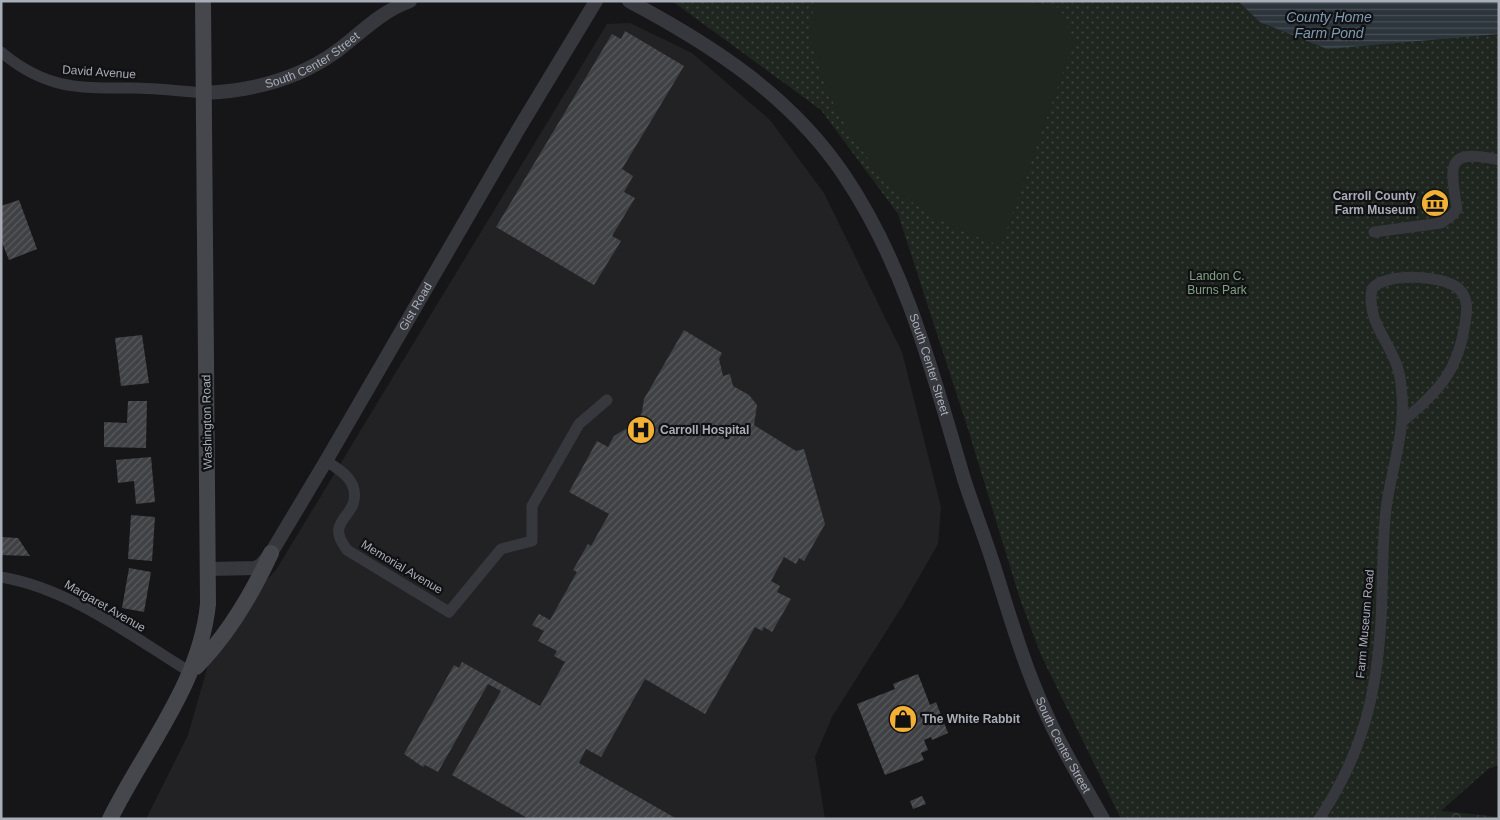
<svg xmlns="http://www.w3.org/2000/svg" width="1500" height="820" font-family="Arial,sans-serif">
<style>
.built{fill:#222225}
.forest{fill:url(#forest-crowns)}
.park{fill:url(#park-dots)}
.pitch{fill:#1e261f}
.water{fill:url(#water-rules)}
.building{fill:url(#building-hatch)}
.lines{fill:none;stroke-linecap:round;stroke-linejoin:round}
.minor{stroke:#37383d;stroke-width:11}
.tertiary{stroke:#37383d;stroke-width:14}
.secondary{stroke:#45474d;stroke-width:16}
.labels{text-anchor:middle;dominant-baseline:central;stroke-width:4.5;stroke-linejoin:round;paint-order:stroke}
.street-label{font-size:12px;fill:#a8adb8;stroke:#111113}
.poi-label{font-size:12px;font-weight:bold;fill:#a8adb8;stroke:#111113;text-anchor:start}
.park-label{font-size:12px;fill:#7fa381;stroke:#111113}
.water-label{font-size:14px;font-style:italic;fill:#7f9bb3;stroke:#111113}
</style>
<defs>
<pattern id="forest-crowns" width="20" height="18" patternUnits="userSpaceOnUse" patternTransform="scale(1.25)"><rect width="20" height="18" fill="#1e261f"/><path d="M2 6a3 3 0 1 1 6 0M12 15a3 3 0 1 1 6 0" fill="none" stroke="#3c433d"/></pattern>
<pattern id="park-dots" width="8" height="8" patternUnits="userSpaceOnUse" patternTransform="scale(1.25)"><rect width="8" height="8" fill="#1e261f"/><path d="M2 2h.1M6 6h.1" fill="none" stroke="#3c433d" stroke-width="1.8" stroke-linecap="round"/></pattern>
<pattern id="water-rules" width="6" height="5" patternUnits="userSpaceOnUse" patternTransform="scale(1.25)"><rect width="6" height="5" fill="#2c353c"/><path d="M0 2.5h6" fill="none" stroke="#485056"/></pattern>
<pattern id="building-hatch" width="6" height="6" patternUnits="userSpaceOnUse" patternTransform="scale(1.25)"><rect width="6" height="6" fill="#404145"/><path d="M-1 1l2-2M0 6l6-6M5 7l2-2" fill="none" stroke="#595a5e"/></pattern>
</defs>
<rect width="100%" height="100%" fill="#161618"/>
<path class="built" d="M630 23 692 53 770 120 824 193 902 352 941 507 938 544 903 605 832 717 815 757 825 819H146L188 735 218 630 276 570 607 24Z"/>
<path class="forest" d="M1377 804 1499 817V819H1374Z"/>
<path class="park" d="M672 1H1499V765L1488 769 1432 819H1121L1041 655 1020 599 968 429 898 214 821 110Z"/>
<path class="pitch" d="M814 1H1024L1060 8 1074 42 1001 246C975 236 949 227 925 211 874 178 834 119 818 62 816 55 812 47 811 39 810 27 813 13 814 1Z"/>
<path class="water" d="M1238 1H1499V34L1327 49 1260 22Z"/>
<path class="building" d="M625 31 684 66 622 169 633 176 624 192 635 198 612 236 621 241 594 285 496 227 612 34 621 39Z
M19 200 37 249 9 260 1 240V206Z
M684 330 722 353 719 359 723 376 730 374 733 386 749 395 757 405 754 425 796 451 804 449 825 524 804 561 799 558 796 564 784 557 771 581 780 586 777 592 791 599 772 632 764 627 762 631 755 627 705 714 645 679 601 757 586 749 579 763 677 819H529L452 775 501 691 488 684 438 772 425 765 423 767 404 754 454 665 459 668 462 662 540 706 565 662 554 656 557 651 538 641 544 631 532 625 539 614 550 620 577 572 573 570 588 544 591 546 609 514 569 492 597 441 608 447 614 436 637 422 642 412 644 399Z
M142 335 149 383 121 386 115 338Z
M128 401H147L146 448 104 447V422L127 423Z
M151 457 155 502 136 504 134 481 118 483 116 460Z
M131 515 155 517 152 561 128 559Z
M1 537 18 538 30 556 1 555Z
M129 568 151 572 144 612 122 608Z
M918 674 930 705 936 702 948 733 932 740 931 737 924 740 928 750 921 753 924 760 885 775 857 704 895 689 893 684Z
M922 796 926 804 913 809 910 801Z"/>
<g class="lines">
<path class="minor" d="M1 52C45 89 77 88 131 88 155 88 179 91 204 93
M1374 232 1441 223 1451 216 1457 209C1450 165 1445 148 1499 160
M326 461C342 471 360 482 353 504 350 513 341 519 339 528 337 536 343 544 347 550L449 612 501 549 532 541V506L579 424 607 400
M1 577C71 589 131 636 190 672
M1319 819C1362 755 1377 695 1381 619 1383 582 1382 545 1386 509 1391 470 1405 435 1402 396 1401 386 1401 376 1397 366 1388 339 1366 320 1372 289 1384 272 1445 275 1459 289 1469 299 1467 311 1465 324 1458 371 1439 391 1403 421"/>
<g class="tertiary">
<path id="s1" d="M629 1C712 45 791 96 844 175 906 267 933 374 964 479 973 507 984 535 993 563 1009 613 1023 663 1045 711 1061 748 1083 783 1103 819"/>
<path id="s2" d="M204 93C252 91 297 80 337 51 361 33 380 12 410 1"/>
<path id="s3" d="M208 569 255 568 261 565 271 553 326 461 518 130 596 1"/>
</g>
<path class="secondary" d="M196 667C228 635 252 594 271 553
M110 819C145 748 200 684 208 604L203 1"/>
</g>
<defs>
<symbol id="museum-disc" viewBox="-11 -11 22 22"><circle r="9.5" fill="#f2b134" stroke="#111113"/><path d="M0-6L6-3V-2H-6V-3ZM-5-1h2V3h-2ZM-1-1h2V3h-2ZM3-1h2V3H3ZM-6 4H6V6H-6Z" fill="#111"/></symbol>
<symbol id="hospital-disc" viewBox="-11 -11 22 22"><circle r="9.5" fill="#f2b134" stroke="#111113"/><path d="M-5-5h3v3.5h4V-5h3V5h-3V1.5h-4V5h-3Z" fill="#111"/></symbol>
<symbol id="shop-disc" viewBox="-11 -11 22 22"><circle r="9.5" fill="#f2b134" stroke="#111113"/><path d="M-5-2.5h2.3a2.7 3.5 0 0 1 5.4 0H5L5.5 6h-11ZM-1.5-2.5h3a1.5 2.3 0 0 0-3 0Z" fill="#111"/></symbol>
</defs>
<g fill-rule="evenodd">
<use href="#museum-disc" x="1419" y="187" width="32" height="32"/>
<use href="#hospital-disc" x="625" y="414" width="32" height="32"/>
<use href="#shop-disc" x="887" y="703" width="32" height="32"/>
</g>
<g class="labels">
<g class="street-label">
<text stroke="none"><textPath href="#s2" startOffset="115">South Center Street</textPath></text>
<text transform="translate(99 72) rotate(4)">David Avenue</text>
<text stroke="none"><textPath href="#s3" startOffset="355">Gist Road</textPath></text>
<text stroke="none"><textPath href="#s1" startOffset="488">South Center Street</textPath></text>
<text transform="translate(207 422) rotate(-91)">Washington Road</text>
<text transform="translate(402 567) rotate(31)">Memorial Avenue</text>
<text transform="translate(105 606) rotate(30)">Margaret Avenue</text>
<text transform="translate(1365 624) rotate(-85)">Farm Museum Road</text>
<text stroke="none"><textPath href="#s1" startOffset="892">South Center Street</textPath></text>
</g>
<g class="poi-label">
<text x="1416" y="196" text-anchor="end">Carroll County<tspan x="1416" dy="14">Farm Museum</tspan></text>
<text x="660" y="430">Carroll Hospital</text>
<text x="922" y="719">The White Rabbit</text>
</g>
<g class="park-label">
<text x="1217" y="276">Landon C.<tspan x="1217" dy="14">Burns Park</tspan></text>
</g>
<g class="water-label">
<text x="1329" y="17">County Home<tspan x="1329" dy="16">Farm Pond</tspan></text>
</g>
</g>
<rect width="1500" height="820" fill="none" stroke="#a8adb8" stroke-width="5"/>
</svg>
